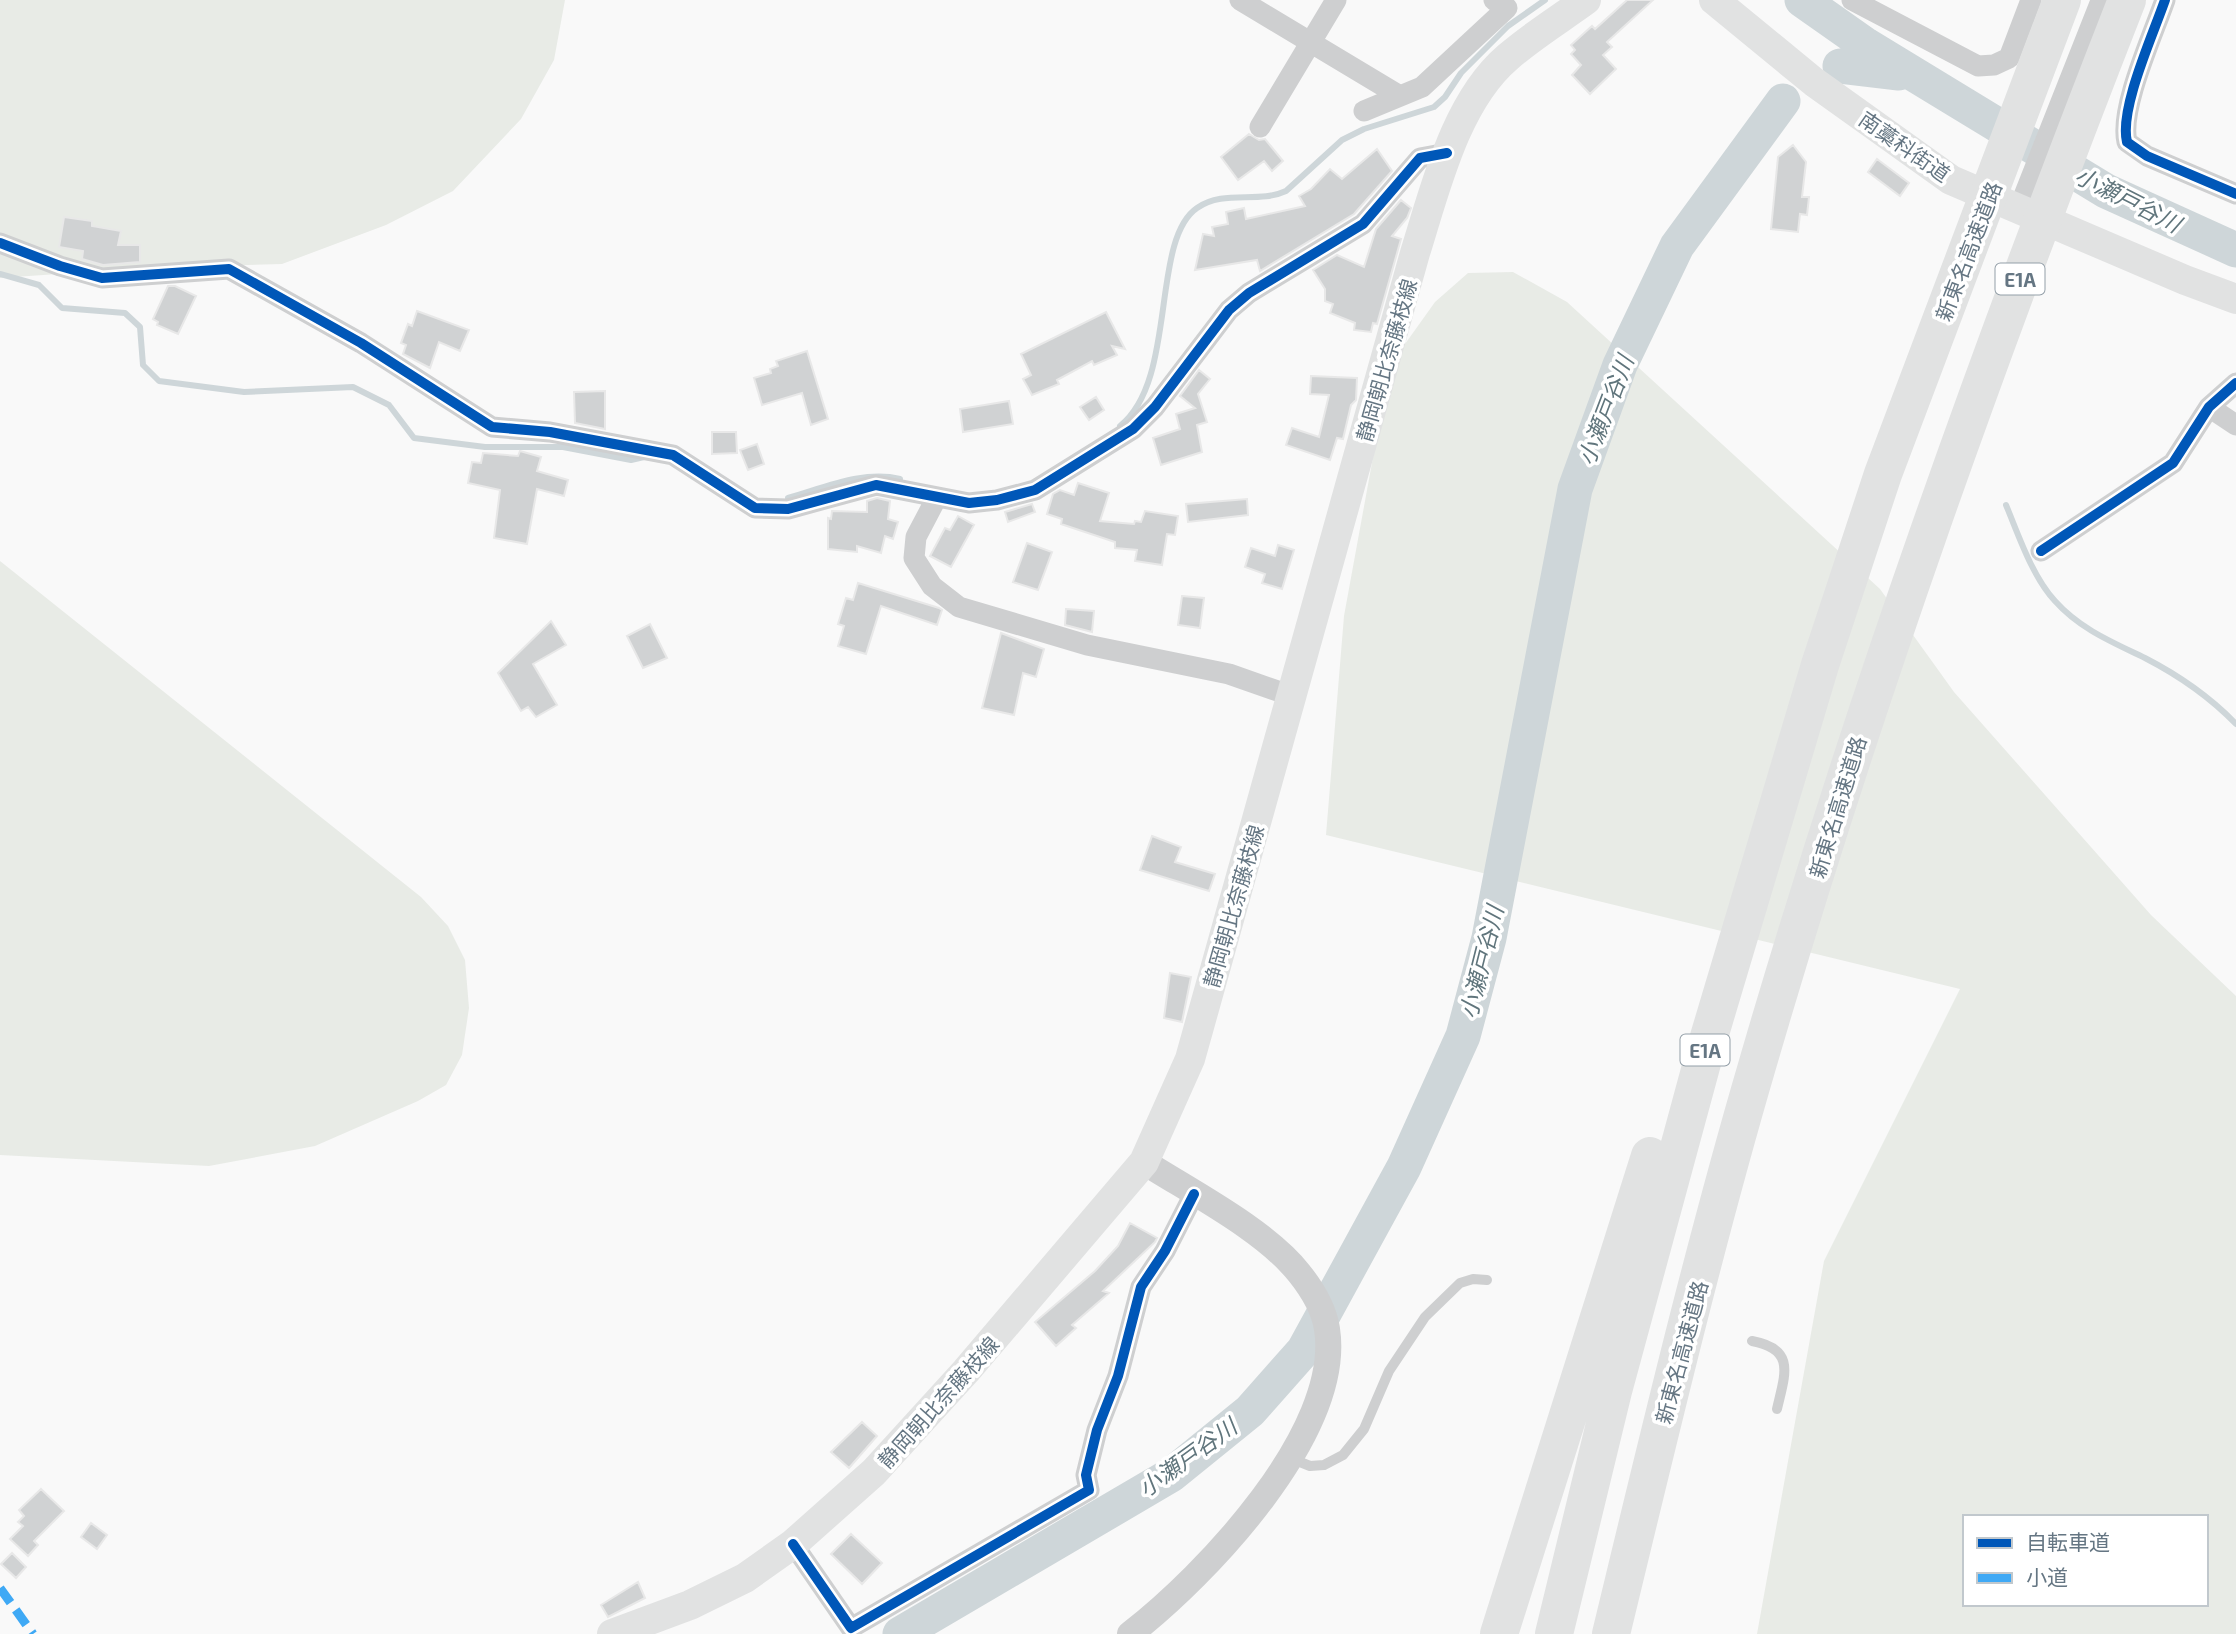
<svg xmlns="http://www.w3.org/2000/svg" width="2236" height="1634" font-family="'Exo 2','Noto Sans JP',sans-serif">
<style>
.green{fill:#e8ebe6;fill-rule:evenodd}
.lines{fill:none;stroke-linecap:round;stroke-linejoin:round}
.stream{stroke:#ced6d9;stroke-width:6}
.river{stroke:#ced6d9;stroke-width:35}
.building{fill:#d0d2d3;stroke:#e8e8e8;stroke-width:2}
.service{stroke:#cecfd0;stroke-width:10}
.minor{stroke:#cecfd0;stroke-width:21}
.tertiary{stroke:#cecfd0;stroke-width:26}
.secondary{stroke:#e1e2e2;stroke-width:30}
.motorway{stroke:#e1e2e2;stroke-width:38}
.quiet{stroke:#3fa9f5;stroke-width:9;stroke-dasharray:18 9;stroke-linecap:butt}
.cycleway-casing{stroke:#fff;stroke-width:15}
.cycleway{stroke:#0057b8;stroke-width:10}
.labels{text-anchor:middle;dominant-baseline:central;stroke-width:7;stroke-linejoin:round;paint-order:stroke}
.shield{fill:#fff;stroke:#939fa8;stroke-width:2}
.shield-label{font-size:19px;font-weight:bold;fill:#657683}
.street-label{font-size:21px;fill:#657683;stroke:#fff}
.water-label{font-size:23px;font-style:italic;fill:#60757c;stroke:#fff}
</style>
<rect width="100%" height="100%" fill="#f9f9f9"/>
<path class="green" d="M0 0H565L554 60 521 119 453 191 386 225 282 264 144 268 0 278Z
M1513 272 1567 302 1880 589 1954 692 2151 915 2236 996V1634H1757L1824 1261 1960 989 1326 835 1344 616 1384 397 1400 351 1435 302 1468 273ZM1965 1517H2206V1604H1965Z
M0 561 421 897 448 926 465 960 469 1008 462 1055 446 1085 418 1101 315 1146 209 1166 0 1155Z"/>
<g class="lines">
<path class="stream" d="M0 274 39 285 62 308 125 313 140 327 143 365 159 381 244 392 353 387 389 405 414 438 485 447H563L631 460 644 457
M1120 426C1178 380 1150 240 1197 208 1224 189 1258 204 1286 191L1342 140 1364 129 1434 107 1445 97 1461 73 1508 26 1545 0
M788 498C824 488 863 470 900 479
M2006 505C2019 536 2032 576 2055 601 2080 629 2112 642 2145 658 2178 675 2210 697 2236 724"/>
<path class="river" d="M1802 0 1866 45 2106 191 2236 250
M1840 66 1899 73
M900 1634 1171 1475 1250 1411 1304 1350 1404 1167 1463 1036 1489 938 1575 489 1620 365 1677 246 1783 101"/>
</g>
<path class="building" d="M1627 0H1653L1607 42 1612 47 1603 55 1616 69 1590 94 1572 75 1581 65 1571 54 1575 50 1571 45 1592 26 1595 29Z
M1249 134 1259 140 1265 139 1283 161 1272 171 1264 161 1238 180 1221 157Z
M1793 145 1806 162 1802 197H1809L1807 215 1800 214 1798 232 1771 229 1778 157Z
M1377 149 1392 171 1354 214 1260 271 1257 260 1195 270 1203 234 1214 236 1212 227 1228 224 1226 212 1244 208 1246 219 1305 206 1299 196 1311 189 1330 169 1342 179Z
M1877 159 1909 183 1900 196 1868 172Z
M1401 200 1411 208 1407 218 1392 236 1401 239 1377 324 1373 323 1371 332 1354 330 1355 323 1330 313 1333 304 1325 301V289L1313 270 1337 255 1364 267 1376 229Z
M64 217 92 221V226L121 231 118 245H140V262L103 265 82 259 83 251 59 247Z
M168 286H175L196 296 178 334 157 325 158 322 153 319Z
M417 311 469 330 460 351 439 342 430 368 403 354 406 345 401 343 408 324 412 326Z
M1106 312 1125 349 1112 346 1117 355 1094 365 1092 361 1057 380 1059 384 1032 395 1023 379 1031 375 1021 354Z
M807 351 828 419 811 425 802 393 762 405 754 378 771 373 770 369 778 366 776 361Z
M1199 370 1210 379 1198 394 1207 422 1197 425 1202 452 1161 465 1153 438 1180 429 1176 414 1195 408 1180 396Z
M1311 376 1357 378 1356 400 1351 405 1343 439 1337 438 1330 460 1286 445 1292 428 1319 437 1329 395 1310 394Z
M605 391V429L575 423 574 392Z
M1096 397 1104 410 1089 420 1080 407Z
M1009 401 1013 424 963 432 960 409Z
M712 432H736L737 453 712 454Z
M757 444 764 464 748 470 740 450Z
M520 451 541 457 537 471 568 480 564 496 537 489 527 544 494 538 500 490 468 483 472 462 481 463 483 453 518 456Z
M1078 483 1109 493 1100 521 1134 524 1135 521 1141 522 1145 511 1178 516 1175 535 1167 534 1162 565 1135 561 1137 550 1115 548V542L1061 524 1062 519 1047 514 1053 494 1060 490 1074 495Z
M877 498 890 501 888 519 898 522 893 539 885 536 881 553 857 546V552L828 549V518L831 519 832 511 867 512V501Z
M1247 499 1248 515 1188 522 1186 504Z
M1032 504 1035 512 1008 522 1005 512Z
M958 516 974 525 951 567 930 556 945 528 950 530Z
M1027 543 1052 552 1038 590 1013 582Z
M1278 545 1294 550 1282 589 1262 583 1265 574 1245 567 1251 548 1275 556Z
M858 583 939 608 942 610 937 625 881 606 866 654 838 646 844 626 838 624 846 598 853 600Z
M1182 596 1204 598 1200 628 1178 625Z
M1066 609 1094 611 1092 632 1065 625Z
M551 621 566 645 533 664 557 705 536 717 528 707 521 711 498 673Z
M650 624 667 658 643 668 627 636Z
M1001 633 1044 649 1036 677 1023 673 1014 715 982 708Z
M1152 836 1181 847 1175 862 1215 874 1209 891 1140 870Z
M1170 973 1191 977 1182 1022 1164 1018Z
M1130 1223 1157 1238 1155 1242 1103 1291 1109 1293 1072 1325 1076 1328 1056 1346 1035 1322 1095 1271 1118 1246Z
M862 1422 877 1436 849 1468 831 1452Z
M41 1489 64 1511 34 1541 38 1545 28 1556 10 1539 23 1526 18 1522 24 1516 19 1510Z
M91 1523 107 1535 97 1549 81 1537Z
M851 1534 882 1563 862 1584 831 1554Z
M12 1553 26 1567 16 1578 1 1564Z
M638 1582 645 1598 608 1617 601 1605Z"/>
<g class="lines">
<path class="service" d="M1752 1341C1796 1349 1785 1374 1777 1409
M1290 1458 1310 1466 1324 1465 1343 1455 1364 1429 1389 1371 1425 1317 1460 1283 1473 1279 1487 1280"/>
<path class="minor" d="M1240 0 1400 96
M1852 0 1978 66 1994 65 2009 58 2031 0
M2165 0C2153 35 2119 109 2127 142L2147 156 2236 194
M1364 111 1422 87 1507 8 1494 0
M1260 127 1336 0
M0 243 60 266 102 278 229 269 361 343 492 427 550 432 673 455 755 508 788 509 876 485 969 503 997 500 1035 490 1133 429 1155 407 1229 310 1249 293 1363 224 1420 158 1447 153
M2209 407 2236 425
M937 497 916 537 914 558 932 586 959 607 1087 645 1229 674 1292 696
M2041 551 2173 463 2209 407 2236 383
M793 1544 851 1628 1089 1490 1086 1475 1097 1430 1118 1376 1141 1287 1165 1251 1194 1194"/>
<path class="tertiary" d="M2021 210 2104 0
M1130 1634C1205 1576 1343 1432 1327 1329 1324 1309 1311 1288 1299 1273 1265 1230 1191 1192 1144 1162"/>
<path class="secondary" d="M1714 0 1814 82 1951 180 2185 280 2236 299
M612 1634 690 1605 745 1578 793 1544 874 1472 966 1371 1144 1162 1190 1059 1415 253C1435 190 1455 102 1508 57 1532 36 1560 19 1586 0"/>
<path class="motorway" d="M1499 1634 1650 1156
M1554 1634 1613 1391 1709 1037 1820 665 1883 474 2062 0
M1611 1634C1657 1444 1702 1254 1757 1066 1862 705 1990 350 2127 0"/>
<path class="quiet" d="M0 1588 33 1634"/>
<defs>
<path id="cycleway" d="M2165 0C2153 35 2119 109 2127 142L2147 156 2236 194
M0 243 60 266 102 278 229 269 361 343 492 427 550 432 673 455 755 508 788 509 876 485 969 503 997 500 1035 490 1133 429 1155 407 1229 310 1249 293 1363 224 1420 158 1447 153
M2041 551 2173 463 2209 407 2236 383
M793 1544 851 1628 1089 1490 1086 1475 1097 1430 1118 1376 1141 1287 1165 1251 1194 1194"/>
</defs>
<use href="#cycleway" class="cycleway-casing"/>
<use href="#cycleway" class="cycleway"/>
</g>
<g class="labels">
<g class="shield">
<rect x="1995.5" y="263.5" width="49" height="31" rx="5"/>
<rect x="1680.5" y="1034.5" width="49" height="31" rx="5"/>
</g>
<g class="shield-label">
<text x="2020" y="279">E1A</text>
<text x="1705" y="1050">E1A</text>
</g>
<g class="street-label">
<text transform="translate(1905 146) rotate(35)">南藁科街道</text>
<text transform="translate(1968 251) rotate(-69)">新東名高速道路</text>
<text transform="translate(1386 360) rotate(-74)">静岡朝比奈藤枝線</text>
<text transform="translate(1837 807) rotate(-73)">新東名高速道路</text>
<text transform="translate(1233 906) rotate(-74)">静岡朝比奈藤枝線</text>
<text transform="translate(1681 1352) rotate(-75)">新東名高速道路</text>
<text transform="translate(938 1402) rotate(-48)">静岡朝比奈藤枝線</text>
</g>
<g class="water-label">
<text transform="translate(2128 199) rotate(27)">小瀬戸谷川</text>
<text transform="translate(1605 410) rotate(-69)">小瀬戸谷川</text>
<text transform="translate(1481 962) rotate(-76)">小瀬戸谷川</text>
<text transform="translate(1187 1457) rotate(-36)">小瀬戸谷川</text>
</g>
</g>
<rect x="1963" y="1515" width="245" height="91" fill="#ffffff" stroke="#c1c8cd" stroke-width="2"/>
<rect x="1977" y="1538" width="35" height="10" fill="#0057b8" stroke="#c1c8cd" stroke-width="2"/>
<text x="2026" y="1550" font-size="21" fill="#657683">自転車道</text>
<rect x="1977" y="1573" width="35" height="10" fill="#3fa9f5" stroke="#c1c8cd" stroke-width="2"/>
<text x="2026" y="1585" font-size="21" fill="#657683">小道</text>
</svg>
